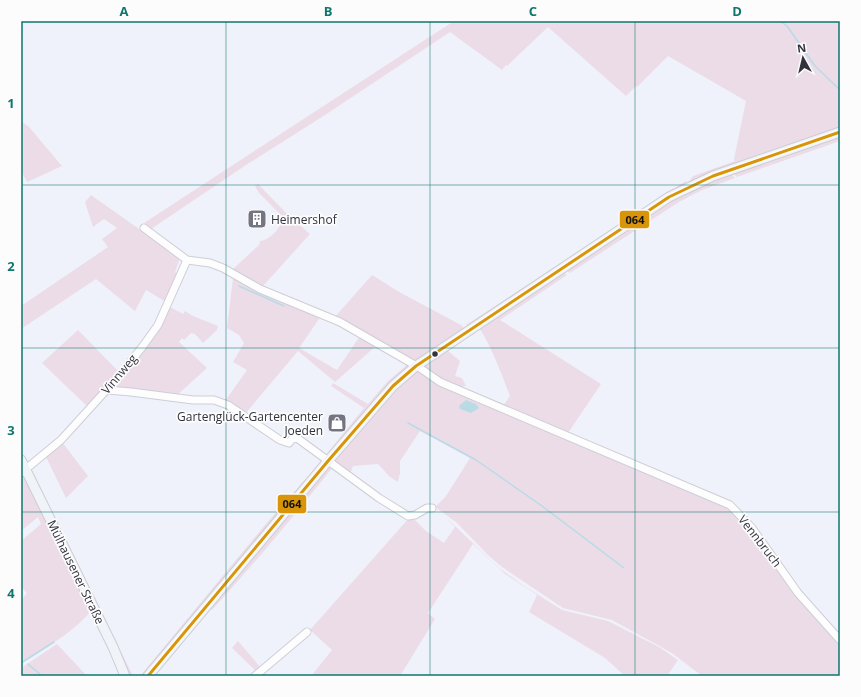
<svg xmlns="http://www.w3.org/2000/svg" width="861" height="697" font-family="'Open Sans',sans-serif">
<style>
.green{fill:#ebdce8}
.water{fill:#b9dbe6}
.lines{fill:none;stroke-linecap:round;stroke-linejoin:round}
.stream{stroke:#b9dbe6;stroke-width:1.5}
.minor-casing{stroke:#cdced7;stroke-width:9}
.major-casing{stroke:#cccdd3;stroke-width:11}
.minor{stroke:#fdfdfe;stroke-width:7}
.major{stroke:#f0f3f7;stroke-width:9}
.bus-1-casing{stroke:#fcfcfc;stroke-width:6}
.bus-1{stroke:#d99509;stroke-width:3}
.grid{fill:none;stroke:#0f766e;stroke-width:1;stroke-opacity:0.55}
.bus-dot{fill:#31323d;stroke:#fcfcfc;stroke-width:1.5}
.labels{text-anchor:middle;dominant-baseline:central;stroke-width:3.5;stroke-linejoin:round;paint-order:stroke}
.poi-label{font-size:12px;fill:#31323d;stroke:#fcfcfc;text-anchor:start}
.street-label{font-size:12px;fill:#31323d;stroke:#fcfcfc}
.line-badge{stroke:#fcfcfc;stroke-width:1.5}
.pale-badge-label{font-size:11px;text-anchor:middle;font-weight:bold;fill:#111}
.neatline{fill:none;stroke:#0f766e;stroke-width:1.5}
.grid-label{font-size:13px;text-anchor:middle;font-weight:bold;fill:#0f766e}
</style>
<rect width="100%" height="100%" fill="#f0f2fb"/>
<path class="green" d="M454 21H840V129L691 183 690 180 693 176 735 161 734 159 746 101 668 56 637 87 636 86 626 96 548 27 507 66 506 65 502 70 450 32 325 115 246 165 151 229 144 223Z
M21 121 29 127 62 166 27 182 21 171Z
M840 134V141L737 177 732 172Z
M730 173 735 178 702 190 679 202 570 273 567 271 566 269 673 199Z
M687 180 683 187 469 326 466 325Z
M258 184 290 217 310 234 263 286 232 270 259 245 260 241C269 241 283 226 283 217L259 193 255 186Z
M91 195 180 258 175 272 179 274 166 302 146 290 135 311 96 279 21 329V306L108 247 102 239 117 228 104 219 93 227 85 202Z
M563 272 567 275 500 320 601 384 568 433 503 406 510 396C501 373 493 350 480 329L448 351 460 361 455 376 462 378 466 386 459 387 443 381 422 366Z
M372 275 401 293 461 325 463 327V330L416 362 334 318Z
M233 278 321 316 299 348 337 370 360 336 376 346 335 382 298 351 245 414 225 401 247 370 233 362 244 343 239 335 227 328Z
M168 306 183 314 185 311 193 316 218 326 217 330 203 343 195 334 191 333 184 340 182 338 179 342 207 368 176 396 110 389Z
M78 330 120 373 89 408 42 363Z
M408 364 409 367 329 455 325 456 364 408 331 386 333 383 368 404 388 381Z
M416 371 728 505 750 528 800 598 840 644V676H702L672 653 612 620 563 608 502 567 488 555 456 522 435 507 446 496 470 458 420 431 400 461V473L398 482 390 477 378 464 353 466 350 474 334 461V458L388 393Z
M62 442 88 476 66 498 45 455Z
M323 459 324 461 143 676H140L265 525Z
M329 466 333 467C294 516 254 564 212 610L211 609 155 676H152Z
M30 468 133 676H130L28 470Z
M26 475 92 609C79 629 42 650 21 664V600L27 593 21 587V541L41 524 38 517 21 531V476Z
M445 517 455 526 499 568 524 586 562 610 608 621 659 647 678 660 667 676H625L605 658 529 612 537 595 505 574 473 544 428 613 435 619 400 676H311L332 650 310 630 409 518 414 519 426 531 444 543 455 527Z
M238 641 262 669 257 672 232 648Z
M57 644 87 676H21V668Z"/>
<path class="water" d="M466 400 476 404 479 408 471 413 460 409 459 406Z"/>
<g class="lines">
<path class="stream" d="M780 21 787 26 815 66 840 90
M239 286 284 306
M408 423 476 460 542 506 624 568
M21 663 54 642
M28 664 42 676"/>
<defs>
<path id="minor" d="M144 228 187 260 210 263 223 268 260 289 340 322 420 368 440 382 730 505 752 528 798 593 840 640
M107 390 131 392 193 400H214L228 405 280 440 289 443 292 439 297 438 379 498 408 516 415 515 427 508H432
M21 473 61 440 120 375 143 346 158 325 187 260
M255 676 307 632"/>
<path id="major" d="M21 460 113 647 125 676
M148 676 328 461 393 386 416 366 669 197 713 176 840 132"/>
</defs>
<use href="#minor" class="minor-casing"/>
<use href="#major" class="major-casing"/>
<use href="#minor" class="minor"/>
<use href="#major" class="major"/>
<defs>
<path id="bus-1" d="M148 676 328 461 393 386 416 366 669 197 713 176 840 132"/>
</defs>
<use href="#bus-1" class="bus-1-casing"/>
<use href="#bus-1" class="bus-1"/>
</g>
<path class="grid" d="M226 21V676M430 21V676M635 21V676M21 185H840M21 348H840M21 512H840"/>
<defs>
<symbol id="building-square" viewBox="-11 -11 22 22"><rect x="-9" y="-9" width="18" height="18" rx="4" fill="#747580" stroke="#fcfcfc"/><path d="M-4-6H4V6H1V3H-1V6H-4ZM-2.5-4.3h1.7v1.8h-1.7ZM.8-4.3h1.7v1.8H.8ZM-2.5-1h1.7V.8h-1.7ZM.8-1h1.7V.8H.8Z" fill="#fff"/></symbol>
<symbol id="shop-square" viewBox="-11 -11 22 22"><rect x="-9" y="-9" width="18" height="18" rx="4" fill="#747580" stroke="#fcfcfc"/><path d="M-5-2.5h2.3a2.7 3.5 0 0 1 5.4 0H5L5.5 6h-11ZM-1.5-2.5h3a1.5 2.3 0 0 0-3 0Z" fill="#fff"/></symbol>
</defs>
<g fill-rule="evenodd">
<use href="#building-square" x="246" y="208" width="22" height="22"/>
<use href="#shop-square" x="326" y="412" width="22" height="22"/>
</g>
<circle class="bus-dot" cx="435" cy="354" r="3.5"/>
<g class="labels">
<g class="poi-label">
<text x="271" y="219">Heimershof</text>
<text x="323" y="416" text-anchor="end">Gartenglück-Gartencenter<tspan x="323" dy="14">Joeden</tspan></text>
</g>
<g class="street-label">
<text transform="translate(119 374) rotate(-50)">Vinnweg</text>
<text transform="translate(760 541) rotate(52)">Vennbruch</text>
<text transform="translate(76 572) rotate(64)">Mülhausener Straße</text>
</g>
</g>
<g class="line-badge">
<rect x="619" y="210" width="31" height="19" rx="4" fill="#d99509"/>
<rect x="277" y="494" width="30" height="20" rx="4" fill="#d99509"/>
</g>
<g class="pale-badge-label">
<text x="635" y="224">064</text>
<text x="292" y="508">064</text>
</g>
<rect width="861" height="697" fill="none" stroke="#fcfcfc" stroke-width="44"/>
<g transform="translate(803 58) rotate(352)" stroke="#fcfcfc" stroke-width="3" paint-order="stroke">
<path d="M0-3L7 15L0 10L-7 15Z" fill="#31323d"/>
<text y="-6" font-size="11" font-weight="bold" text-anchor="middle" fill="#31323d">N</text>
</g>
<rect x="22" y="22" width="817" height="653" class="neatline"/>
<g class="grid-label">
<text x="124" y="16">A</text>
<text x="328" y="16">B</text>
<text x="533" y="16">C</text>
<text x="737" y="16">D</text>
<text x="11" y="108">1</text>
<text x="11" y="271">2</text>
<text x="11" y="435">3</text>
<text x="11" y="598">4</text>
</g>
</svg>
